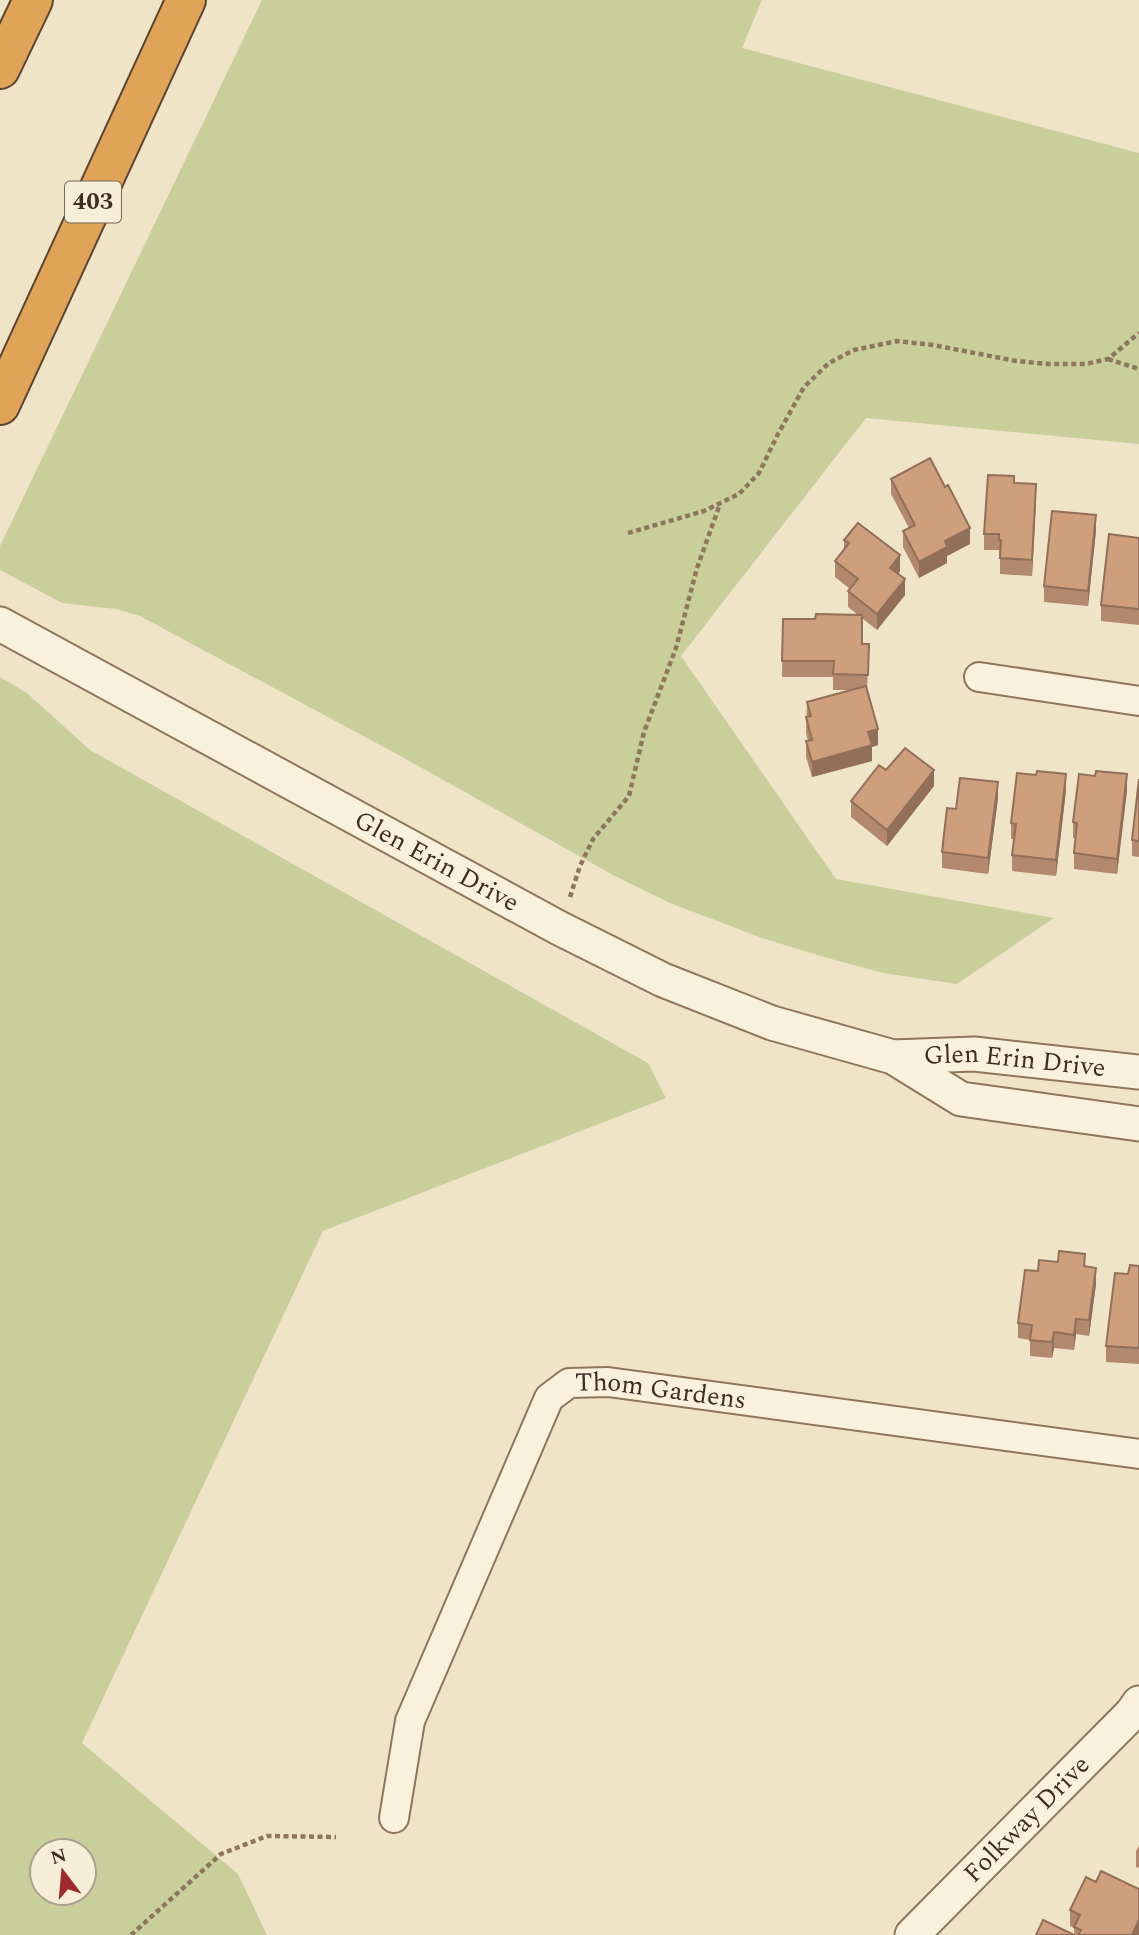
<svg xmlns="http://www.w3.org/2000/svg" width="1139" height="1935" font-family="Spectral,serif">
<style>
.green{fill:#c9cf9b;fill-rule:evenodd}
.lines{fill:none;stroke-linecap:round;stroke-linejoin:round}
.minor-casing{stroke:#8d765c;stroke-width:32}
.tertiary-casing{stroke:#8d765c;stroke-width:37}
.motorway-casing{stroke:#5b4430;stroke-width:42}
.path{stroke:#8d765c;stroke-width:4.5;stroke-dasharray:5 3.5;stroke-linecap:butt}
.minor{stroke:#faf1dc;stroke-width:28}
.tertiary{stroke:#faf1dc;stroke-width:33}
.motorway{stroke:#e0a458;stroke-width:38}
.wall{fill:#b2896c}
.shaded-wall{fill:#916f58}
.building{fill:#cf9f7d;stroke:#916f58;stroke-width:2}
.labels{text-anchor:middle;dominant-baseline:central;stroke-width:7;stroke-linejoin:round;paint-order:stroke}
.shield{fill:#f7eed8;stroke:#756857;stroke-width:2}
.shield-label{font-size:24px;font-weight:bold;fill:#3d2e20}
.street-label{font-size:26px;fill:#3d2e20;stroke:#f7eed8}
</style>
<rect width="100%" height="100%" fill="#f0e4c8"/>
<path class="green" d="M262 0H762L742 48 1139 153V444L866 418 681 656 836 879 1054 918 957 984 883 973 824 957 762 938 670 903 613 875 404 758 140 616 116 609 62 603 0 570V546Z
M0 677 27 693 90 750 648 1063 666 1098 323 1231 82 1743 238 1874 267 1935H0ZM42 1851H84V1893H42Z"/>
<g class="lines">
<defs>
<g id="minor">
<path d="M979 677 1139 701"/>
<path id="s1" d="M394 1818 410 1721 549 1398 569 1383 608 1382 1139 1454"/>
</g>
<g id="tertiary">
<path id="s2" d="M0 624 456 872 559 928 663 980 772 1023 893 1057 961 1099 1139 1124"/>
<path id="s3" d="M893 1057 974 1054 1139 1072"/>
<path id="s4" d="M912 1935 1132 1713 1139 1703"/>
</g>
<path id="motorway" d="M0 69 33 0
M0 405 186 0"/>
</defs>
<use href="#minor" class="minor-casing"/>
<use href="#tertiary" class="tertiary-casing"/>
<use href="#motorway" class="motorway-casing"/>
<path class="path" d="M1108 359 1139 369
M628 533 704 511 739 494 759 473 778 434 804 387 829 363 854 350 897 341 933 345 1016 361 1049 364H1086L1108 359 1139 333
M570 897 580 866 593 839 629 796 644 732 676 648 697 568 720 504
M131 1935 221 1854 267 1836 336 1837"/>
<use href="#minor" class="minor"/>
<use href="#tertiary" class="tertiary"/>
<use href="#motorway" class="motorway"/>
</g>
<path class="wall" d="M891 479 970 544 947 556V563L919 578 903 547V531L909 528 891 494Z
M1014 483 1036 500 1032 576 1000 574V556H999V550H984V534Z
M1096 531 1088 606 1044 602V586Z
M1139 538V625L1101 621V605Z
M844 540 900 571 898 574 905 595 877 630 862 618V644H869L867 690 878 745 872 747V761L812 777 806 757V741H808L806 733 807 702 851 690H833V677H782L783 619H815L858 615 848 607V591L850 589 835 577V561L844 549Z
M886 770 934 786 887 846 851 817V801Z
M1036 775 1066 790 1056 876 1012 871V855L1014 839H1011V823Z
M1095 776 1127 790 1117 874 1074 869V853L1076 838H1073V822Z
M1139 779V857L1132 856V840Z
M998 798 988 874 942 868V852L956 809Z
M1139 1266V1364L1106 1362V1346L1128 1274Z
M1085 1267 1096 1284 1089 1336 1076 1334 1074 1350 1054 1348 1052 1358 1030 1356V1340L1018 1338V1323L1038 1271Z
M1139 1846V1868L1136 1867V1851Z
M1096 1882 1139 1935H1074V1928L1070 1926V1910Z"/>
<path class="shaded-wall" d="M1036 484V500L1032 576V560Z
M1096 515V531L1088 606V591Z
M970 528V544L947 556V563L919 578V562L945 541Z
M900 555V571L890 584V568Z
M905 579V595L877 630V614Z
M878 729V745L872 747V761L812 777V762L868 732Z
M934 770V786L887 846V830Z
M1066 774V790L1056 876V860Z
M1127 774V790L1117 874V859Z
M998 782V798L988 874V858Z
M1096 1268V1284L1089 1336V1320Z
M1076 1319V1334L1074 1350V1335Z
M1054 1332V1348L1052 1358V1342Z
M1139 1920V1935H1132Z"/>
<path class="building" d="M930 458 945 487 948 485 970 528 945 541 947 547 919 562 903 531 915 525 891 479Z
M988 475 1014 476V483L1036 484 1032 560 1000 558 1001 540H999V534H984Z
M1052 511 1096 515 1088 591 1044 586Z
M858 523 900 555 890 568 905 579 877 614 848 591 858 579 835 561 849 543 844 540Z
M1109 534 1139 538V609L1101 605Z
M816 614 862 615V644H869L868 675 833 674 834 661H782L783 619H815Z
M866 686 878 729 868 732 872 745 812 762 806 741 812 740 806 717 811 716 807 702Z
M905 748 934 770 887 830 851 801 879 765 886 770Z
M1037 771 1066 774 1056 860 1012 855 1016 824 1011 823 1017 773 1036 775Z
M1096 771 1127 774 1117 859 1074 853 1077 823 1073 822 1079 774 1095 776Z
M960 778 998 782 988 858 942 852 947 808 956 809Z
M1139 779V841L1132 840Z
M1059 1251 1085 1254 1084 1266 1096 1268 1089 1320 1076 1319 1074 1335 1054 1332 1052 1342 1030 1340 1032 1325 1018 1323 1025 1270 1038 1271 1039 1260 1058 1262Z
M1130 1265 1139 1266V1348L1106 1346 1115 1273 1128 1274Z
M1101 1871 1139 1889V1920L1132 1935H1078L1081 1930 1074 1927 1080 1915 1070 1910 1086 1877 1096 1882Z
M1043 1920 1074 1935H1036Z"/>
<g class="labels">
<rect class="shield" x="65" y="181.5" width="56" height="41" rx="5"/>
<g class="shield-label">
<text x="93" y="202">403</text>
</g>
<g class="street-label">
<text stroke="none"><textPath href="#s2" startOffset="497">Glen Erin Drive</textPath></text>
<text stroke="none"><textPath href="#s3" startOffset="122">Glen Erin Drive</textPath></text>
<text stroke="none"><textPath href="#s1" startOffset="567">Thom Gardens</textPath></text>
<text stroke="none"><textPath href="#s4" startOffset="163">Folkway Drive</textPath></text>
</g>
</g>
<g transform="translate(63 1872) rotate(344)"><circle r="33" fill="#f7eed8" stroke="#ada18e" stroke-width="2"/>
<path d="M0-5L12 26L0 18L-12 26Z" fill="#9e2a2b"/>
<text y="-10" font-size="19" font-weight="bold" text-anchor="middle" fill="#3d2e20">N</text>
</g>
</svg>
